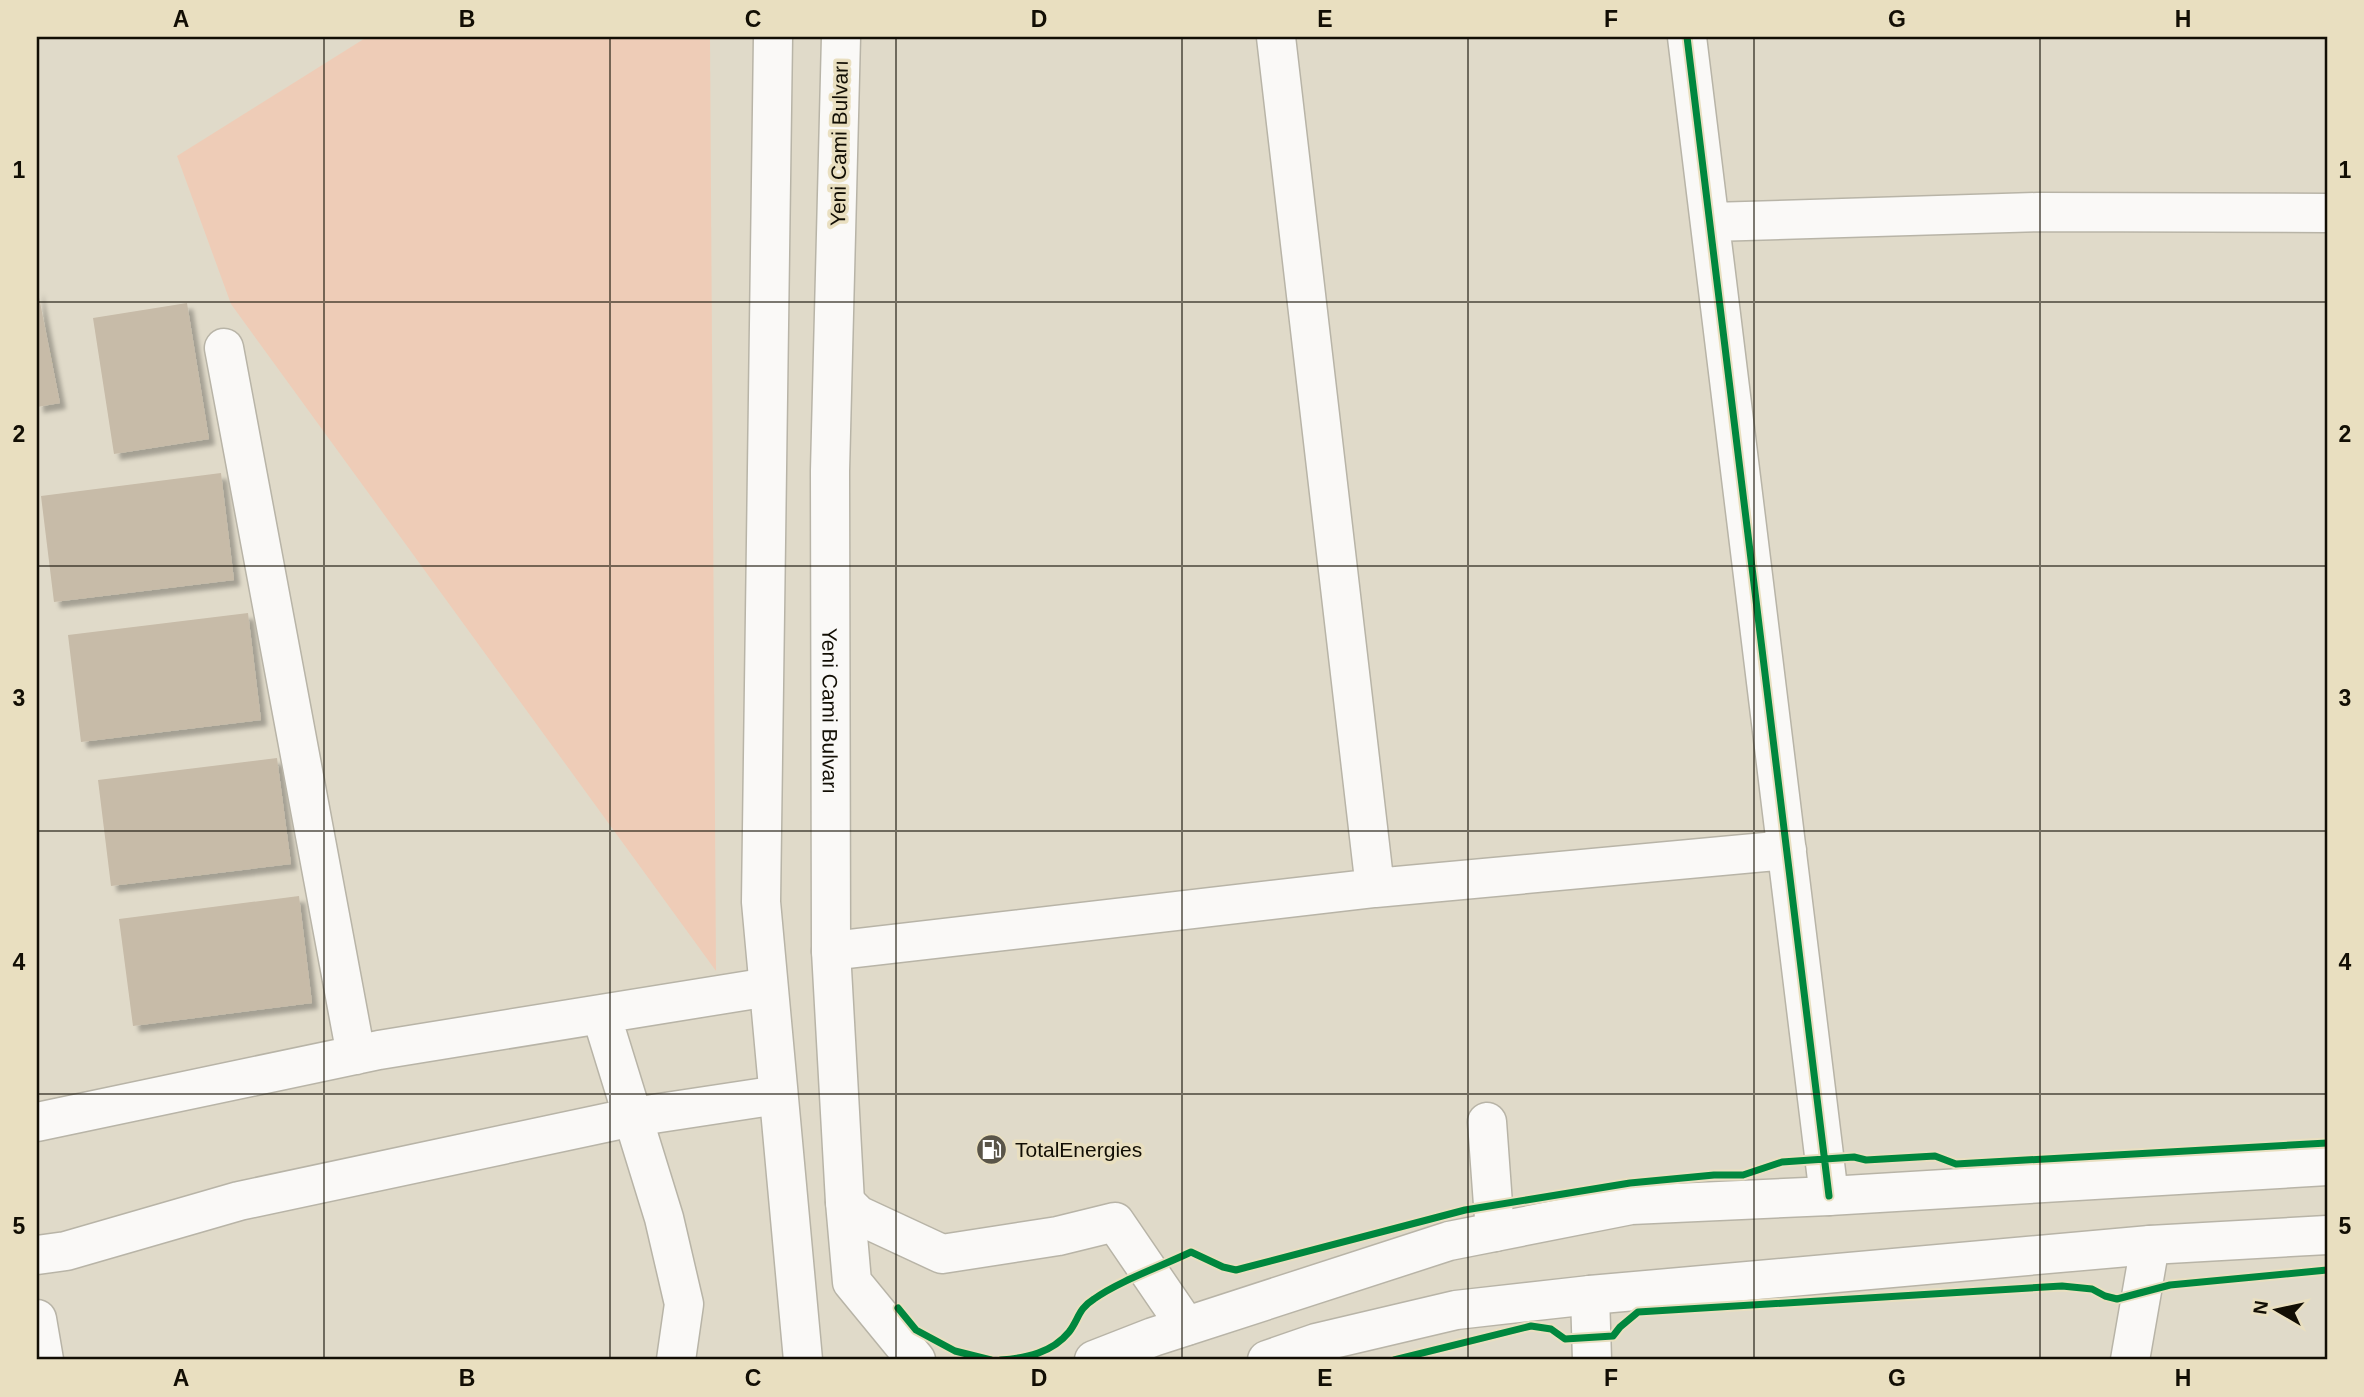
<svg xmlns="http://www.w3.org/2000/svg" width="2364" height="1397" font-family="Helvetica,sans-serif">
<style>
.green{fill:#eeccb7}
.building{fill:#c7bba8;filter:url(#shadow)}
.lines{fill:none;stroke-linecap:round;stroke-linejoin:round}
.minor-casing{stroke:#b8b4a7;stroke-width:41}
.major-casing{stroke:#b8b4a7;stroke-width:41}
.minor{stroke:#faf9f7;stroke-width:38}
.major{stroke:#faf9f7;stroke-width:38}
.cycleway-casing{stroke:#e9dfc0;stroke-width:11}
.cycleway{stroke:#00873e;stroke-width:7}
.grid{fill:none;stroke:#120e04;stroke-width:2;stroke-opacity:0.55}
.labels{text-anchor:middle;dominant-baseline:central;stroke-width:7;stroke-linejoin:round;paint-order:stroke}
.street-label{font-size:21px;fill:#120e04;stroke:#e9dfc0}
.poi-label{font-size:21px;fill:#120e04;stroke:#e9dfc0;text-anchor:start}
.neatline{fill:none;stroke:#120e04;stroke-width:2.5}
.grid-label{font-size:23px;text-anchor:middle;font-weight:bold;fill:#120e04}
</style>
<defs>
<filter id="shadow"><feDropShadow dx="6" dy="6" stdDeviation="2" flood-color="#0004"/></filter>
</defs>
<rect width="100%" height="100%" fill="#e0dac9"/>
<path class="green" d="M367 37H710L716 971 231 304 177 156Z"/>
<path class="building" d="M37 287 60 403 37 407Z
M187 303 209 439 114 454 93 318Z
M221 473 234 580 54 602 41 496Z
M248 613 261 720 81 742 68 635Z
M277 758 291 864 111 886 98 780Z
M299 896 312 1003 133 1026 119 919Z"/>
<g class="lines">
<defs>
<path id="minor" d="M1276 37 1375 888
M1687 37 1829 1196
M1711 222 2038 212 2327 213
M224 348 356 1055
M831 951 1375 888 1787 850
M601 1014 664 1218 684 1304 676 1360
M37 1122 379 1050 768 987
M1487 1122 1495 1232
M845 1202 858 1215 942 1254 1058 1236 1115 1222 1186 1326
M37 1255 66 1251 239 1201 633 1117 778 1095
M1590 1295 1592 1360
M37 1319 44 1360
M2130 1360 2150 1245"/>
<g id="major">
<path d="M773 37 761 902 803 1360"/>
<path id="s1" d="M841 37 830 471 831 951 845 1202 852 1282 916 1360"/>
<path d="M1094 1360 1153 1337 1449 1241 1631 1205 1829 1196 2327 1166"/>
<path d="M1267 1360 1316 1343 1456 1310 1590 1295 2150 1245 2327 1235"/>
</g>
</defs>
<use href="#minor" class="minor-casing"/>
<use href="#major" class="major-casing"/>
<use href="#minor" class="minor"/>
<use href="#major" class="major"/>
<defs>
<path id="cycleway" d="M1687 37 1829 1196
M898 1308 916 1330 955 1351 991 1360
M1001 1360C1026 1358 1052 1353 1069 1332 1079 1319 1078 1309 1094 1299 1119 1281 1162 1266 1191 1252L1223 1267 1236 1270 1465 1210 1630 1183 1714 1175H1743L1782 1162 1854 1157 1866 1160 1935 1156 1956 1164 2327 1143
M1394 1360 1531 1326 1551 1329 1565 1339 1613 1336 1620 1327 1638 1312 2062 1286 2092 1289 2105 1296 2117 1299 2170 1285 2327 1270"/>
</defs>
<use href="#cycleway" class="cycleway-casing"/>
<use href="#cycleway" class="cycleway"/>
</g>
<path class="grid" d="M324 37V1360M610 37V1360M896 37V1360M1182 37V1360M1468 37V1360M1754 37V1360M2040 37V1360M37 302H2327M37 566H2327M37 831H2327M37 1094H2327"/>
<defs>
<symbol id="fuel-disc" viewBox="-11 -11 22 22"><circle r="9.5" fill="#5a5549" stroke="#e9dfc0"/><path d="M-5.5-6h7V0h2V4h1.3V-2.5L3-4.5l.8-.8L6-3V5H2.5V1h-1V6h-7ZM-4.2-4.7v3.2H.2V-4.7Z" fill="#fff"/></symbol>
</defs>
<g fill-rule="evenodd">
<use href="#fuel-disc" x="974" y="1132" width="35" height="35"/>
</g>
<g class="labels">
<g class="street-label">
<text transform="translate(839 143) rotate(-89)">Yeni Cami Bulvarı</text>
<text stroke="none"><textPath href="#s1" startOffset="674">Yeni Cami Bulvarı</textPath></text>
</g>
<g class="poi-label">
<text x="1015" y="1149">TotalEnergies</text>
</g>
</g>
<rect width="2364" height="1397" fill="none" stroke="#e9dfc0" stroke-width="77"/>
<g transform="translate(2277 1310) rotate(279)" stroke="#e9dfc0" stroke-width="5" paint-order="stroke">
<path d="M0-5L12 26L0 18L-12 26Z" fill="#120e04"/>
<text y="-10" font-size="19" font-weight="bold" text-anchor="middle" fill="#120e04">N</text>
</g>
<rect x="38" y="38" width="2288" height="1320" class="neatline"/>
<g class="grid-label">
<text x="181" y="27">A</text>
<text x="467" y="27">B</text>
<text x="753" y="27">C</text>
<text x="1039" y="27">D</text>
<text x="1325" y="27">E</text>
<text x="1611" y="27">F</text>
<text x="1897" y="27">G</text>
<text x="2183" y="27">H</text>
<text x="19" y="178">1</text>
<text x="2345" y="178">1</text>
<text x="19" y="442">2</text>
<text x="2345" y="442">2</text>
<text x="19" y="706">3</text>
<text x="2345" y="706">3</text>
<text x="19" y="970">4</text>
<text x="2345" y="970">4</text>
<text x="19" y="1234">5</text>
<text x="2345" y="1234">5</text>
<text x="181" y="1386">A</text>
<text x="467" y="1386">B</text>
<text x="753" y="1386">C</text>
<text x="1039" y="1386">D</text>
<text x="1325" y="1386">E</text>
<text x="1611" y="1386">F</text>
<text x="1897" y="1386">G</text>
<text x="2183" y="1386">H</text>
</g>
</svg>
